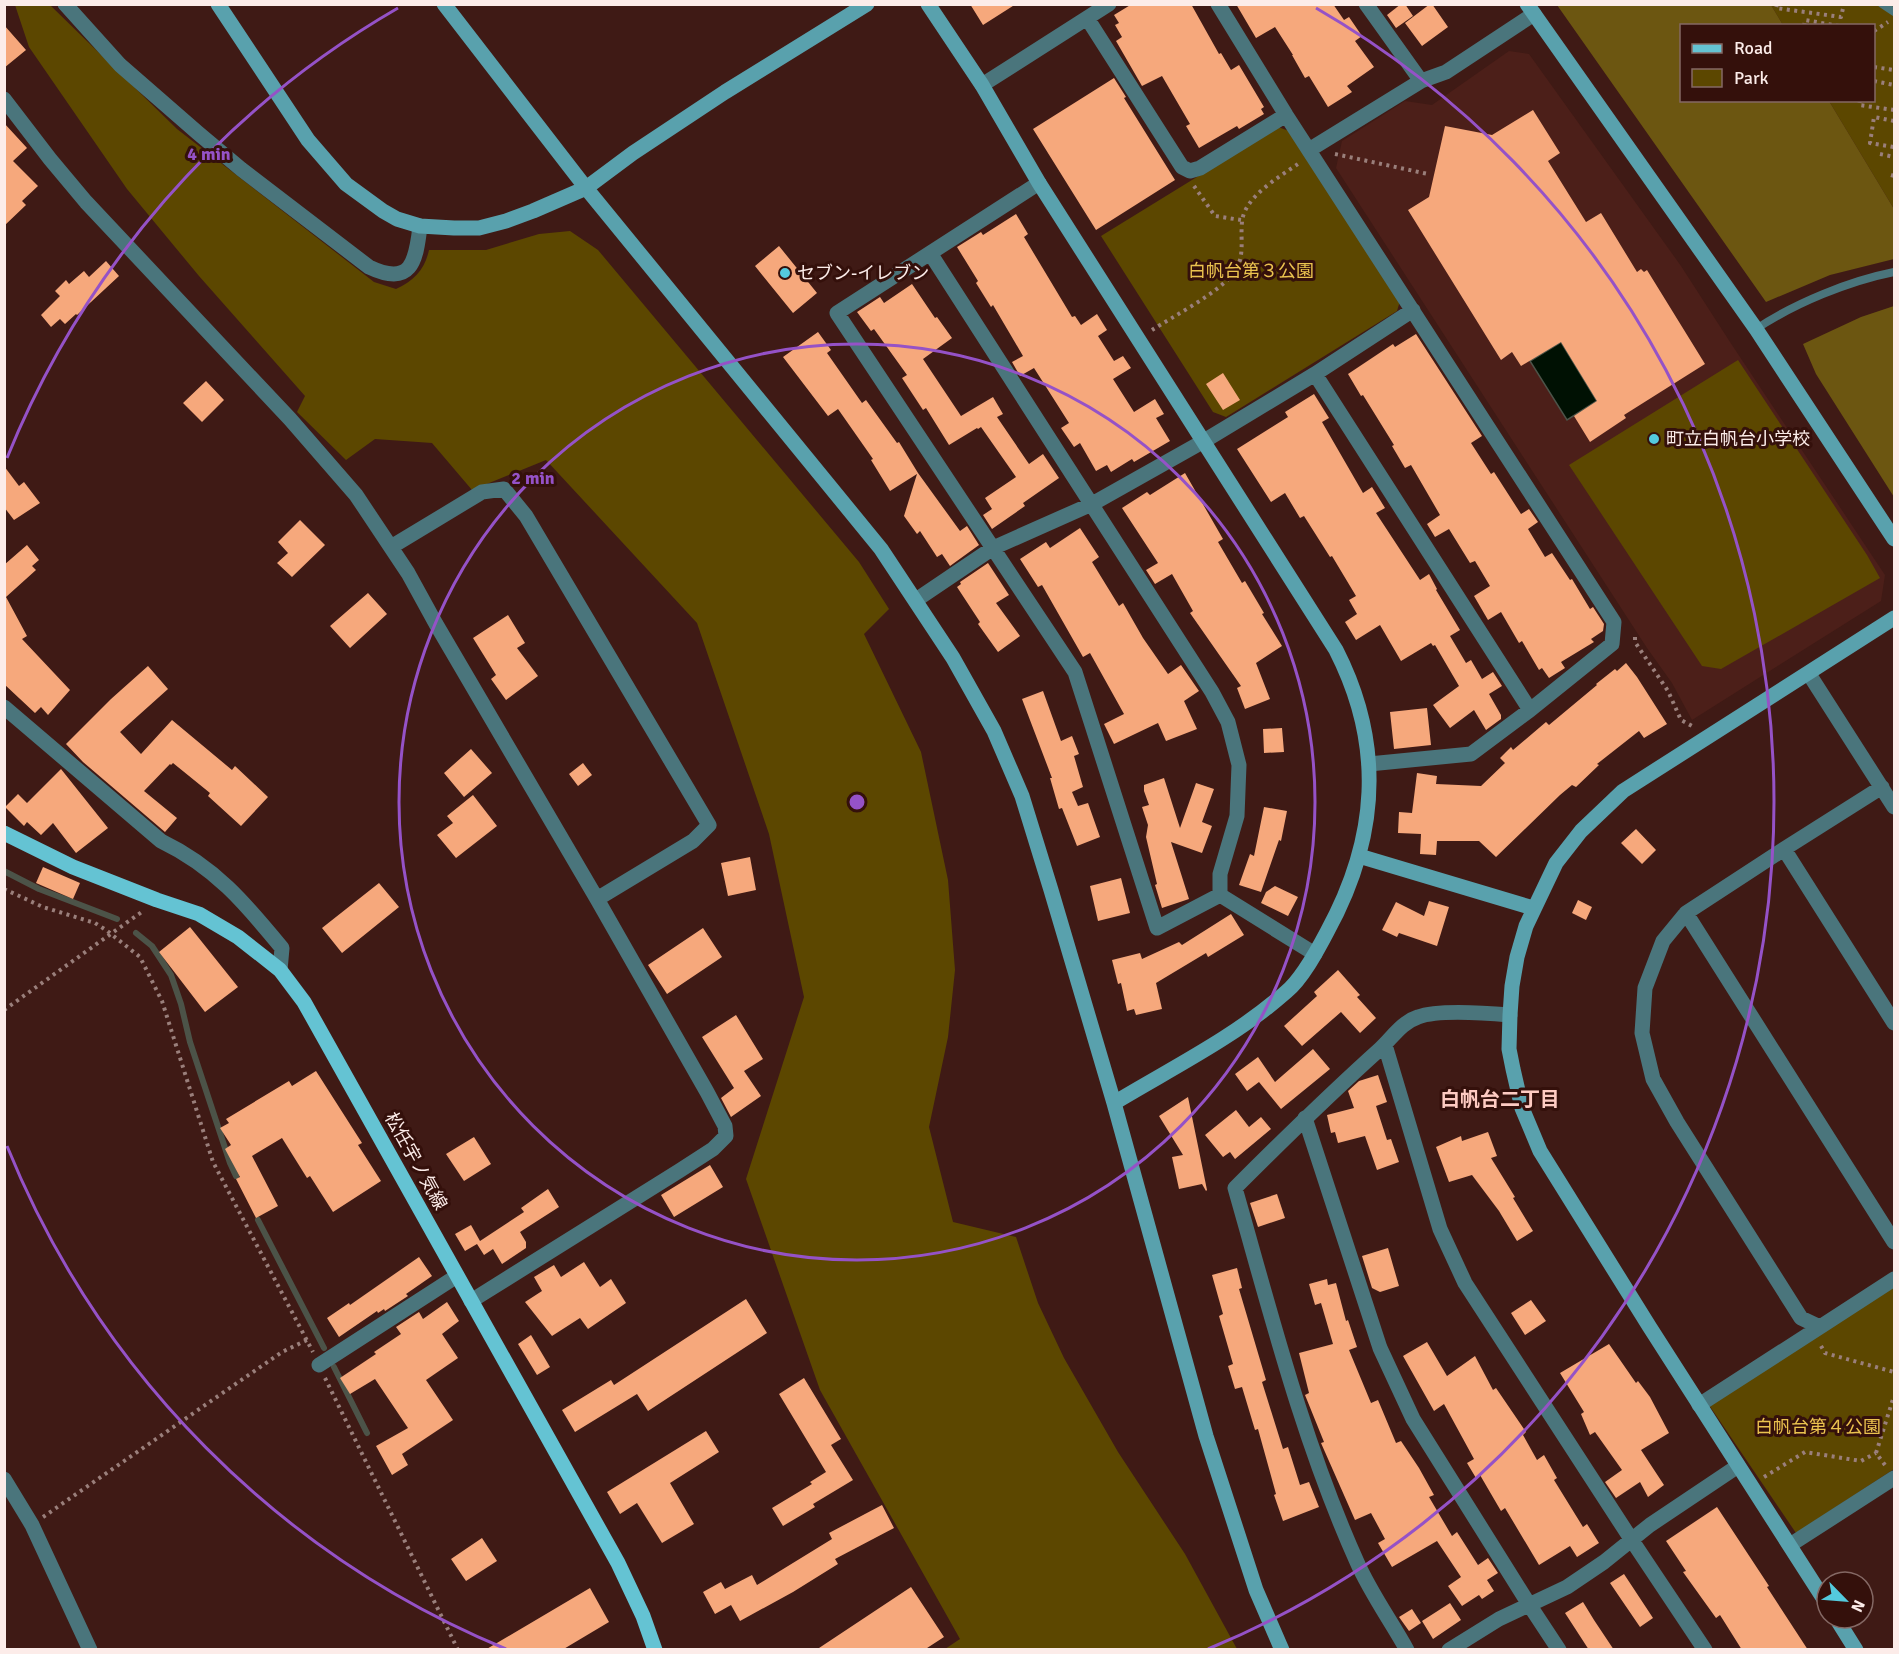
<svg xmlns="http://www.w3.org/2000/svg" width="1899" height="1654" font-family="Signika,'Noto Sans JP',sans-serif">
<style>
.built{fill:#4c1f19}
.green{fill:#5c4700}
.forest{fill:#6c5611}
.water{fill:#001103;stroke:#4c5348;stroke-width:1.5}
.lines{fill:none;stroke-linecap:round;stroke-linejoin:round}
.stream{stroke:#4c5348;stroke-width:6}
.building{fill:#f6a87c}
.path{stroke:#9a7f7b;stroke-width:4;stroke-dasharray:3 4.5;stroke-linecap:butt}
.lane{stroke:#4a757c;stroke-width:8}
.street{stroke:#4a757c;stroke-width:15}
.secondary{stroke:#59a1ad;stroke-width:15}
.primary{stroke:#64c3d3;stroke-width:15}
.ring{fill:none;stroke:#9552c7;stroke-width:3}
.poi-dot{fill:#54cadd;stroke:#34100b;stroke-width:2}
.labels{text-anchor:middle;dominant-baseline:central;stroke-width:6;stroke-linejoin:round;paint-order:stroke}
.park-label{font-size:18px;fill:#ebc34f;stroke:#34100b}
.poi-label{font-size:18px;fill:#fcece9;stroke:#34100b;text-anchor:start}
.street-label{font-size:18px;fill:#fcece9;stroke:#34100b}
.neighbourhood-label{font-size:20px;font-weight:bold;fill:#fecbc2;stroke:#34100b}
.centre{fill:#9552c7;stroke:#34100b;stroke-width:3}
.ring-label{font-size:18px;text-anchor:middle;font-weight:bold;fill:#9552c7;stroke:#34100b;stroke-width:6;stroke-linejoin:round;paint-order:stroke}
</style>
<rect width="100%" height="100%" fill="#3f1a15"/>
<path class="built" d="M1509 51 1529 54 1681 266 1730 342 1885 575 1881 601 1692 720 1672 683 1647 648 1336 168 1342 141 1405 101 1432 105Z"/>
<path class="green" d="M15 5H50L177 129 374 282 396 289C414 281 425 269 429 250H486L539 234 570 231 598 250 859 562 889 609 864 634 921 752 948 880 955 970 948 1037 929 1127 953 1222 1016 1237 1038 1303 1064 1358 1118 1452 1185 1554 1237 1649H945L960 1639 820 1390 746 1179 804 997 769 834 697 623 546 460 472 490 432 443 375 439 346 460 297 412 305 396 199 276 127 189 29 47Z
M1771 5H1894V209L1829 101 1874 100V26L1783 25Z
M1278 127 1289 131 1400 301 1397 311 1226 417 1213 412 1101 236Z
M1738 360 1867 555 1880 578 1721 669 1702 666 1569 465Z
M1894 1287V1469L1796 1533 1709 1405Z"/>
<path class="forest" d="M1557 5H1771L1783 25 1682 26V100L1829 101 1894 209V259L1830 275 1766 302Z
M1894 306V497L1816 374 1803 344 1861 317Z"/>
<path class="water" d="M1561 342 1597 401 1567 420 1530 361Z"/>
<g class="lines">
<path class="stream" d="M4 871 39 889 117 919
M136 933 152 946 171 975 181 1004 190 1042 230 1163 236 1176
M258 1220 324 1348
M334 1367 367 1433"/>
</g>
<path class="building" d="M970 4H1016L983 25Z
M1132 4H1191L1219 54 1221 53 1231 70 1239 65 1264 107 1261 109 1264 114 1239 129 1237 126 1199 148 1186 126 1190 124 1162 76 1142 86 1116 41 1122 37 1115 25 1119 23 1114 15Z
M1236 4H1333L1344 20 1349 17 1362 36 1355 41 1374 67 1347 86 1352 92 1328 107 1309 76 1305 78 1292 55H1293L1275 27 1256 38Z
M1401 4H1405L1413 16 1396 28 1387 15Z
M1430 4H1432L1448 27 1422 46 1405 23Z
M4 25 26 50 4 68Z
M1114 78 1126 97 1124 98 1175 180 1096 230 1033 129Z
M1533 110 1560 153 1548 161 1586 222 1601 213 1637 272 1641 269 1644 272 1647 270 1705 364 1624 415 1626 418 1590 442 1574 416 1597 401 1561 342 1521 366 1512 352 1501 360 1408 210 1429 197 1445 126 1492 135Z
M4 123 27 148 13 161 38 186 22 201 26 205 4 226Z
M1016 214 1028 234 1024 237 1072 317 1075 316 1081 325 1097 314 1107 330 1098 336 1114 361 1123 356 1131 368 1113 379 1134 412 1155 399 1164 414 1156 418 1170 441 1134 462 1132 459 1111 472 1107 465 1096 471 1080 443 1074 447 1061 428 1069 423 1034 368 1020 376 1012 362 1023 356 993 305 991 307 976 283 978 281 957 247 981 232 983 235Z
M779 246 817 293 793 313 755 266Z
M106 261 119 276 77 315 76 314 65 324 60 319 51 327 41 315 60 296 55 291 66 280 69 284 84 271 89 277Z
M912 284 935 318 937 317 952 338 923 359 961 416 993 397 1003 414 997 417 1029 464 1043 454 1059 478 1023 503 1025 506 992 529 983 515 992 509 985 498 1016 477 981 427 978 429 977 428 949 445 926 408 923 410 902 378 907 375 874 329 871 331 857 312 880 297 884 303Z
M818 332 831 350 827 353 862 403 866 400 897 443 899 442 918 473 960 531 967 526 979 545 950 566 942 554 937 557 920 531 917 534 904 516 917 474 890 491 871 460 873 459 838 409 828 416 783 357Z
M1416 334 1482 436 1471 443 1491 474 1494 472 1521 514 1529 509 1538 522 1528 529 1545 557 1552 553 1570 580 1572 579 1590 609 1593 607 1604 624 1603 631 1591 639 1594 642 1561 662 1565 668 1549 678 1542 668 1539 670 1522 641 1519 643 1501 612 1488 620 1474 596 1490 586 1475 561 1470 563 1449 529 1435 537 1427 524 1440 515 1411 465 1405 468 1392 446 1394 445 1363 395 1361 396 1348 374 1393 344 1395 347Z
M1223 373 1240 400 1223 410 1206 384Z
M206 381 224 400 202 422 183 403Z
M1314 394 1329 418 1322 422 1363 493 1372 487 1385 508 1376 513 1420 580 1429 574 1437 589 1436 590 1460 630 1450 636 1466 663 1471 660 1482 679 1493 672 1502 686 1489 694 1501 715V719L1486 730 1474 710 1450 728 1433 705 1459 686 1435 645 1433 646 1431 643 1401 661 1380 625 1356 640 1345 622 1357 614 1349 600 1356 596 1332 556 1330 557 1304 516 1300 518 1285 493 1271 502 1237 449 1288 417 1285 412Z
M4 466 19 486 24 482 40 503 14 520 4 507Z
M1185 473 1223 539 1218 542 1242 583 1245 581 1264 613 1262 614 1282 646 1256 663 1270 699 1245 709 1237 688 1241 686 1190 613 1193 611 1172 574 1155 584 1146 570 1158 563 1122 508 1147 492 1150 495Z
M300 520 325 545 292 577 277 563 288 553 278 542Z
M1080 528 1099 557 1092 562 1119 606 1123 603 1143 638 1168 674 1181 665 1199 691 1184 701 1197 729 1166 741 1158 723 1114 744 1104 724 1124 714 1090 653 1083 657 1042 585 1038 587 1020 559 1046 542 1050 548Z
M27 545 39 560 32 566 36 570 6 597 27 636 22 639 70 690 48 715 41 707 35 713 4 684V565Z
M988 563 1009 595 996 603 1020 636 998 652 978 624 980 622 957 587 961 584 960 582Z
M368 593 387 614 350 648 330 626Z
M508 615 525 643 517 648 538 676 506 700 491 679 496 675 473 638Z
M1626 663 1637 677 1667 724 1644 738 1639 731 1597 764 1599 765 1576 787 1572 785 1560 795 1496 857 1479 841H1437L1436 855 1420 854 1421 834 1398 833 1399 812 1412 813 1417 773 1437 776 1436 784 1481 786 1505 763 1500 758 1511 747 1513 750 1546 722 1549 725 1597 685 1596 684 1615 669 1617 671Z
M148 666 168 689 120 732 141 754 172 720 232 770 235 766 268 797 241 826 208 796 210 793 173 763 171 765 170 764 144 791 177 818 165 832 83 762 66 744 111 699Z
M1043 691 1061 741 1072 736 1079 754 1074 756 1083 787 1072 792 1078 806 1088 803 1100 837 1077 846 1062 808 1059 809 1050 778H1052L1022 699Z
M1427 708 1431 745 1394 749 1390 712Z
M1282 728 1284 752 1264 753 1263 729Z
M471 749 492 773 464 797 444 773Z
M583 763 592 775 578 786 569 774Z
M61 769 108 828 76 853 53 823 41 835 27 822 24 826 5 807 18 794 27 803Z
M1164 778 1180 828 1196 783 1214 789 1202 822 1212 826 1202 853 1171 842 1189 899 1162 908 1155 885 1157 884 1146 837 1148 825 1142 807 1149 805 1144 791V785Z
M473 795 497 826 456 858 437 835 453 823 447 816Z
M1264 807 1287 811 1281 841 1279 840 1261 892 1239 885 1250 854 1254 856Z
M1636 829 1656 850 1642 864 1621 843Z
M750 857 756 890 728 896 721 863Z
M43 867 80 883 73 899 36 883Z
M1121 878 1130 913 1098 921 1090 886Z
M379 883 399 907 342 953 322 928Z
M1275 886 1298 897 1288 916 1261 903 1266 892Z
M1578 900 1592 907 1586 920 1572 913Z
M1429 901 1449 907 1437 946 1399 933 1397 937 1382 930 1396 902 1424 916Z
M1231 914 1244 935 1208 957 1206 953 1156 983 1162 1009 1136 1015 1134 1009 1127 1011 1121 983 1118 984 1112 960 1140 953 1142 959 1179 942 1182 945Z
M190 927 238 987 205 1012 159 952Z
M703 928 722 957 667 994 648 965Z
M1338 970 1360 995 1357 997 1376 1018 1360 1033 1341 1012 1302 1046 1284 1026 1317 996 1314 992Z
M736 1015 763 1059 744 1071 761 1096 731 1117 721 1098 734 1088 702 1037Z
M1313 1049 1330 1069 1281 1109 1259 1082 1247 1091 1235 1074 1258 1057 1275 1082Z
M316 1071 362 1143 358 1145 381 1181 333 1212 310 1176 307 1178 282 1138 252 1156 278 1206 256 1218 236 1179 240 1177 225 1149 231 1145 220 1128 229 1123 226 1119 289 1081 292 1086Z
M1378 1075 1387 1102 1376 1106 1387 1140 1391 1139 1399 1162 1377 1170 1365 1136 1338 1143 1335 1132 1331 1133 1327 1115 1354 1108 1348 1091 1359 1081Z
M1188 1097 1207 1190 1206 1191 1202 1184 1179 1189 1172 1157 1183 1155 1159 1116Z
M1236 1110 1249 1127 1261 1117 1271 1129 1235 1159 1230 1152 1223 1157 1205 1135Z
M1488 1132 1497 1156 1491 1158 1515 1197 1513 1198 1533 1231 1517 1241 1499 1211 1472 1175 1449 1182 1436 1147 1461 1136 1462 1141Z
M474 1137 491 1164 464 1181 446 1154Z
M710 1165 723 1187 674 1217 661 1195Z
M548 1189 559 1207 520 1232 526 1242V1248L502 1264 493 1249 484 1255 477 1244 465 1251 455 1234 471 1225 480 1241 524 1212 521 1208Z
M1277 1194 1285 1218 1258 1227 1250 1203Z
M1388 1248 1399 1286 1380 1292 1372 1288 1362 1256Z
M419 1257 432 1276 406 1294 408 1296 385 1311 384 1309 378 1313 377 1311 339 1337 327 1318 349 1303 350 1305Z
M584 1262 600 1287 611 1279 626 1303 588 1329 580 1318 552 1336 525 1302 542 1291 534 1277 554 1265 561 1277Z
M1237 1268 1242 1288 1239 1289 1266 1380 1262 1382 1283 1449 1288 1447 1300 1485 1309 1482 1319 1507 1283 1521 1274 1495 1276 1494 1258 1429 1255 1430 1242 1387 1235 1389 1228 1366 1233 1364 1219 1316 1223 1314 1212 1275Z
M1327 1279 1328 1285 1336 1283 1346 1321 1348 1320 1357 1347 1349 1350 1371 1403 1378 1400 1396 1443 1401 1441 1419 1468 1434 1495 1429 1497 1452 1536 1457 1532 1478 1565 1488 1558 1498 1573 1487 1580 1494 1591 1482 1599 1479 1595 1462 1606 1448 1586 1461 1577 1437 1541 1392 1567 1378 1543 1385 1539 1371 1513 1355 1520 1321 1443 1324 1442 1305 1395 1309 1393 1299 1353 1333 1344 1321 1303 1315 1305 1309 1284Z
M746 1299 767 1333 648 1411 637 1394 575 1432 562 1410 611 1380 614 1385Z
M1531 1300 1546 1321 1525 1335 1511 1313Z
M447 1302 459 1321 442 1334 458 1358 426 1380 453 1420 402 1454 408 1465 392 1475 376 1446 408 1428 375 1379 350 1394 340 1378 376 1354 374 1352 401 1334 396 1327 419 1312 423 1319Z
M531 1335 550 1367 537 1375 518 1344Z
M1427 1342 1447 1376 1475 1356 1493 1390 1496 1388 1526 1432 1523 1435 1537 1460 1544 1455 1557 1478 1554 1480 1583 1527 1587 1524 1599 1543 1577 1557 1570 1546 1539 1565 1505 1508 1501 1511 1480 1475 1476 1478 1467 1463 1474 1459 1444 1404 1434 1411 1403 1356Z
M1609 1344 1636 1383 1638 1381 1650 1397 1669 1433 1641 1450 1664 1485 1648 1497 1640 1482 1616 1498 1605 1482 1622 1470 1595 1432 1590 1435 1581 1414 1584 1412 1560 1373Z
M804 1378 841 1439 831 1445 853 1480 813 1504 815 1507 783 1526 772 1508 812 1484 810 1482 826 1472 779 1394Z
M706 1431 719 1452 670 1483 694 1524 662 1543 637 1503 620 1514 607 1492Z
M882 1505 894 1528 835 1559 838 1564 793 1592 740 1621 731 1605 715 1614 703 1592 721 1582 725 1589 752 1575 757 1585 832 1539 829 1533Z
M1717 1507 1769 1586 1767 1587 1808 1650H1742L1720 1615 1716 1618 1683 1572 1686 1571 1666 1541Z
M482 1538 497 1561 466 1581 451 1559Z
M1624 1574 1653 1618 1640 1627 1610 1583Z
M911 1587 944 1637 924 1650H816Z
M590 1588 609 1622 562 1650H485Z
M1583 1602 1594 1620 1614 1650H1589L1565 1613Z
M1450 1603 1461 1620 1433 1639 1422 1621Z
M1412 1609 1421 1623 1409 1631 1399 1617Z"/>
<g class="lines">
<path class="path" d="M1777 4 1776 8 1841 17 1844 4
M1804 26 1805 20 1839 26
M1874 31 1888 22
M1874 67 1894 70
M1874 81 1894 85
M1860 100 1859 105 1894 110
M1894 121 1874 117 1870 143 1894 147
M1335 154 1428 174
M1880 154 1894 157
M1891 175 1894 176
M1194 186 1215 216 1241 220
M1152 330C1174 316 1216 294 1232 275 1246 259 1240 241 1242 222 1244 197 1279 177 1298 164
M1635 637V642L1668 691 1681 720 1692 726
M4 889 43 907 95 923 106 930 140 957 162 1001 213 1162 313 1352
M4 1010 143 911
M1821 1346 1825 1353 1894 1372
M325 1378 458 1650
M1885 1465 1876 1453 1894 1396
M1764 1477 1805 1452 1861 1461 1876 1453
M43 1517 282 1352 307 1340"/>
<path class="lane" d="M1882 4 1894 12
M1756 329C1795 303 1849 281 1894 272"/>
<path class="street" d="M65 4 120 65 198 133 241 169 369 267C411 287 416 262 420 226
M1218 4 1286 115 1614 622 1612 644 1530 710 1471 754 1369 764
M1366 4 1421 81
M1087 18 1182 167 1190 171 1200 168 1286 115
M982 85 1109 4
M4 99 50 159 86 202 290 419 356 495 408 573 436 624 597 899 707 1092 725 1126 726 1136 713 1149 679 1171 471 1301
M1309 150 1421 81 1446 72 1534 14
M1039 183 837 313 1075 672 1157 928 1220 895 1315 954
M930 253 1212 692 1228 722 1239 765 1237 816 1220 874V895
M1315 374 1530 710
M391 547 482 492 504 489 526 516 709 825 693 841 597 899
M916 600 993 548 1092 504 1204 441 1315 374 1413 310
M1809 674 1894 807
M4 707 161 841C215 867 245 903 282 948L280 970
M1882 787 1784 849 1686 913 1663 941 1645 988 1642 1033 1653 1079 1677 1122 1801 1318 1820 1327 1894 1279
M1784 849 1894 1023
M1686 913 1894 1242
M1385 1045 1440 1229 1465 1283 1631 1539 1705 1650
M1305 1118 1380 1348 1413 1419 1530 1606 1559 1650
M319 1365 457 1276
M1699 1405 1820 1327
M4 1479 32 1525 90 1650
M1790 1545 1894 1478
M1407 1650C1391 1621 1370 1592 1357 1562 1303 1442 1271 1314 1235 1188 1282 1141 1330 1094 1380 1049 1392 1038 1402 1022 1418 1017 1439 1009 1487 1013 1510 1015
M1449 1650 1499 1619 1567 1587 1604 1562 1650 1525 1738 1466"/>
<path class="secondary" d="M218 4 308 140 346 184 383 211 397 219 420 226 454 228H479L506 221 533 211 586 188 633 153 725 92 867 4
M444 4 586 188 881 549 953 658 994 731 1022 796 1051 890 1114 1103 1206 1436 1256 1590 1282 1650
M928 4 982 85 1039 183 1336 650C1385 746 1378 839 1327 932 1317 951 1302 979 1286 992 1235 1037 1172 1068 1114 1103
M1527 4 1756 329 1894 539
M1359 856 1533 908
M1827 1604 1649 1326 1540 1151 1522 1108 1513 1069 1509 1049 1510 1015 1512 986 1517 957 1526 926 1556 863 1581 831 1623 791 1894 618
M1836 1618 1856 1650"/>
<path class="primary" d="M4 833 73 867 157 900 199 914 238 937 280 970 304 1002 618 1563 643 1616 655 1650"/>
</g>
<g class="ring">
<circle cx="857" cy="802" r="458"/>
<path d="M506 1649A917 917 0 0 1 7 1146M7 458A917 917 0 0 1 398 8M1316 8A917 917 0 0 1 1208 1649"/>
</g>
<g class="poi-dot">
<circle cx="785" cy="273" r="6"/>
<circle cx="1654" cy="439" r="6"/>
</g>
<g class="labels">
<g class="park-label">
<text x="1251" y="271">白帆台第３公園</text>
<text x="1818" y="1427">白帆台第４公園</text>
</g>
<g class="poi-label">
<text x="797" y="273">セブン-イレブン</text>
<text x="1666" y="439">町立白帆台小学校</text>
</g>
<g class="street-label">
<text transform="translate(416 1161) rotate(61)">松任宇ノ気線</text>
</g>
<g class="neighbourhood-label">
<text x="1500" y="1099">白帆台二丁目</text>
</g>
</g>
<circle cx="857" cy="802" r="9" class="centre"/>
<g class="ring-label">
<text x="209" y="160">4 min</text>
<text x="533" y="484">2 min</text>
</g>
<rect width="1899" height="1654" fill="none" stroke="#fcece9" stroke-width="12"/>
<rect x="1680" y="24" width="195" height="78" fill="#34100b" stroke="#846864" stroke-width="1.5"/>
<rect x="1692" y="44" width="30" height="9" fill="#64c3d3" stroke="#846864" stroke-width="1.5"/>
<text x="1734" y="54" font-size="18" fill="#fcece9">Road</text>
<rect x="1692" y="69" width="30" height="18" fill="#5c4700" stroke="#846864" stroke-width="1.5"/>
<text x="1734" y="84" font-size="18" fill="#fcece9">Park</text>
<g transform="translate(1845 1600) rotate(115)"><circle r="28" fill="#34100b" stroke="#846864" stroke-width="1.5"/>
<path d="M0-4.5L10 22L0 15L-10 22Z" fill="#54cadd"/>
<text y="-9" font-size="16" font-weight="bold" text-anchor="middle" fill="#fcece9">N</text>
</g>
</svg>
